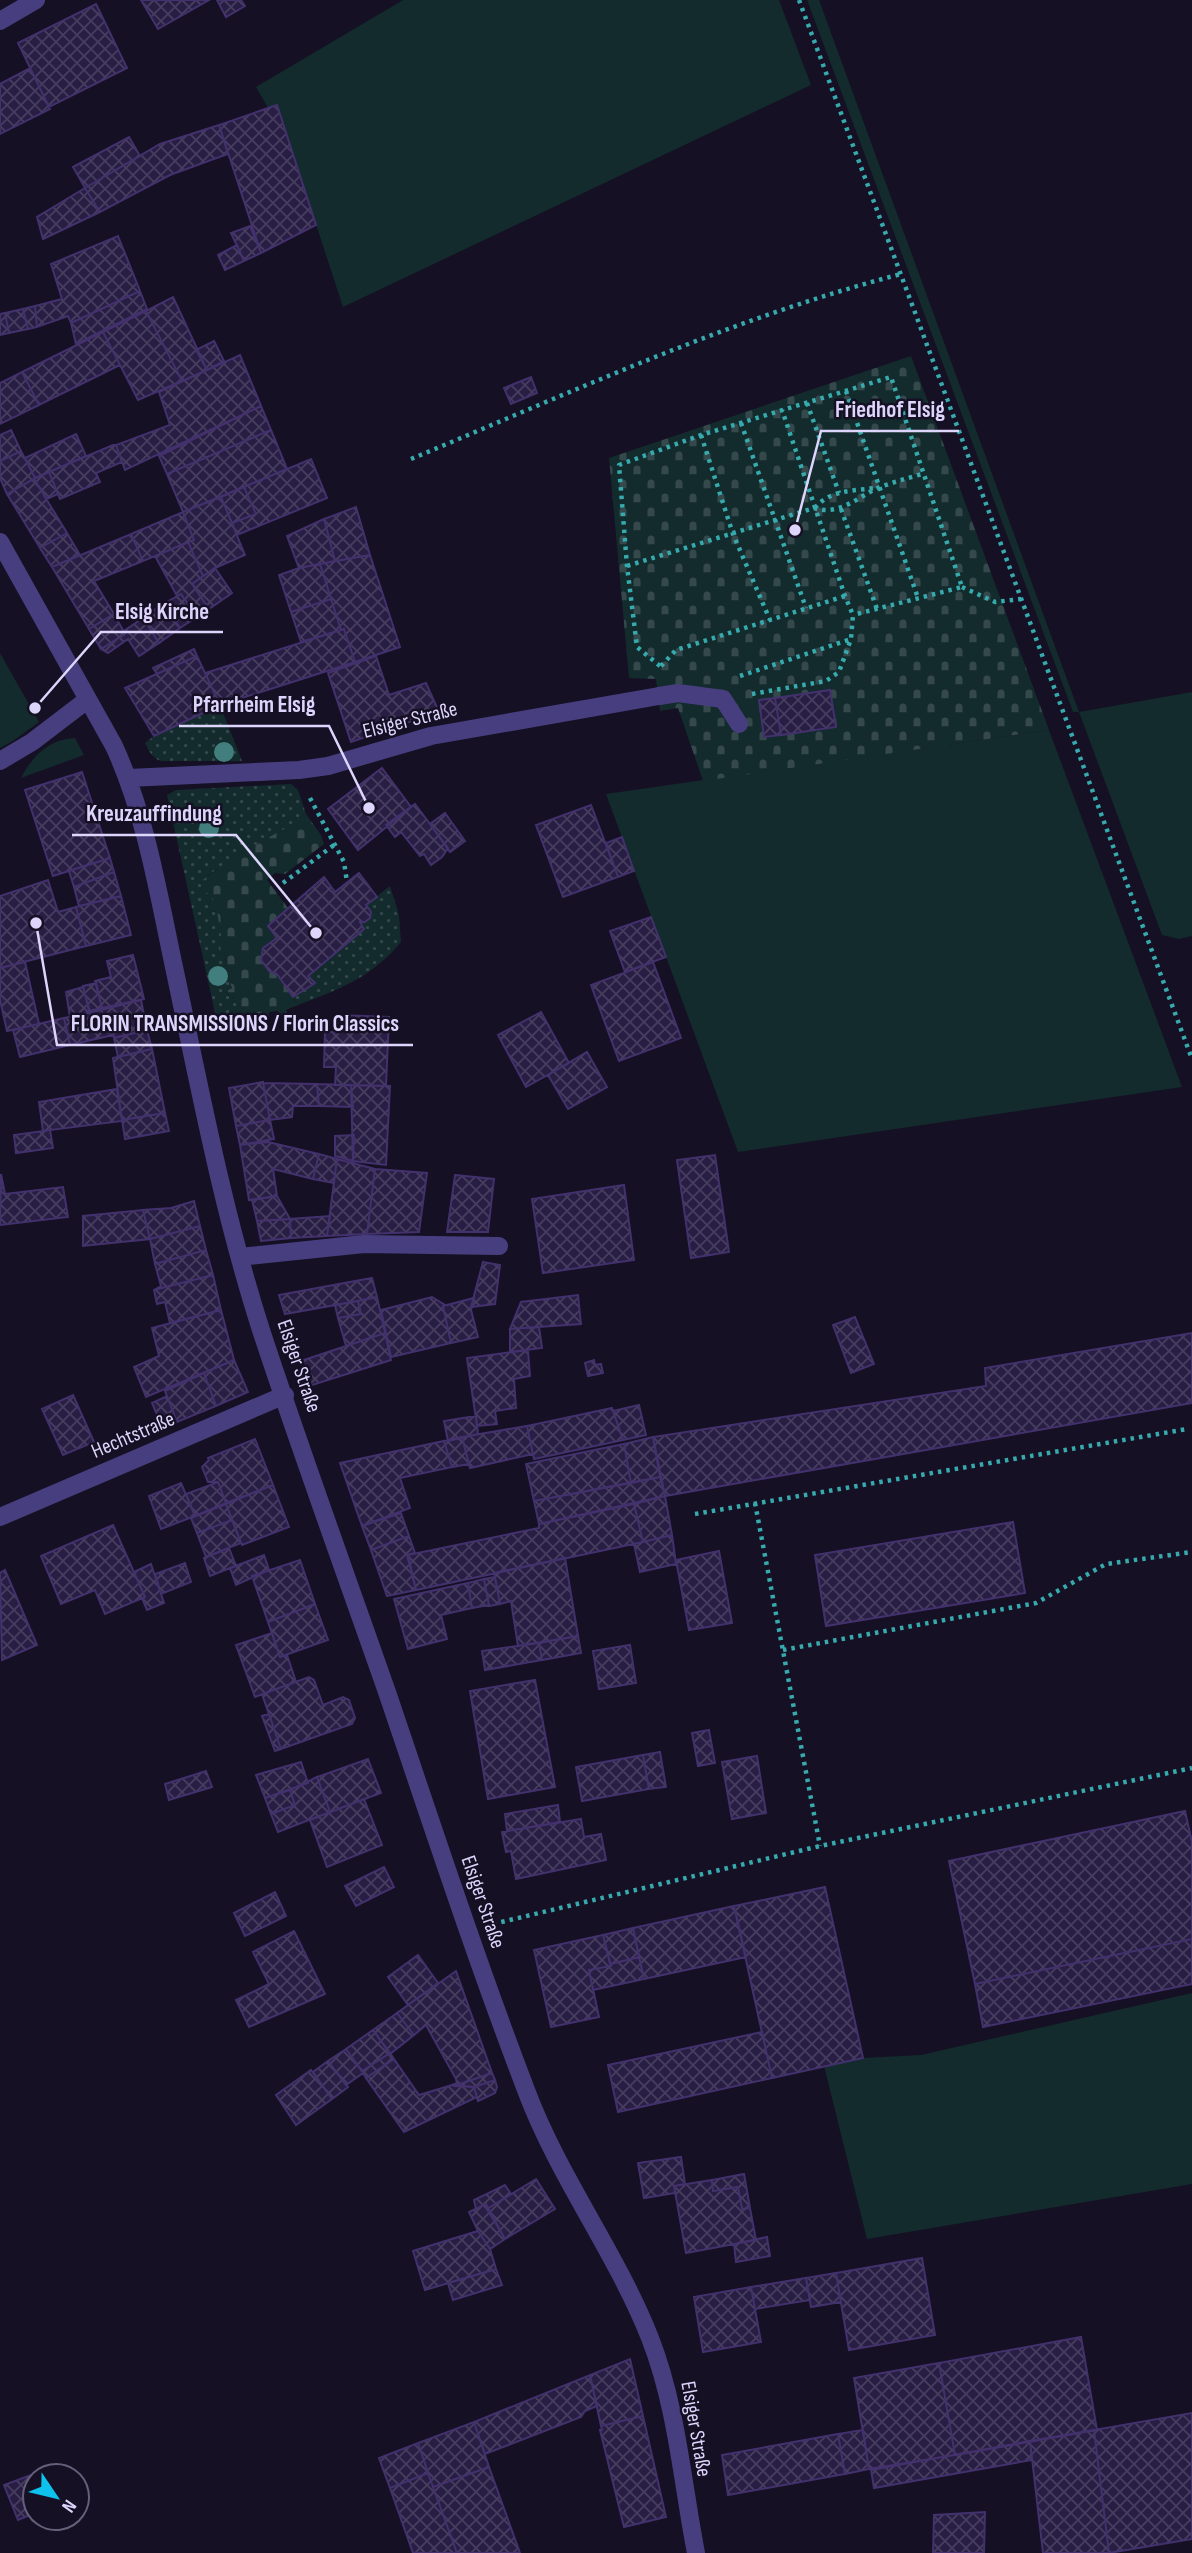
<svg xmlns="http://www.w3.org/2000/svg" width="1192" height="2553" font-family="'Sofia Sans Condensed',sans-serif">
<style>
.green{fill:#132b2d}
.cemetery{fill:url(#cemetery-stones)}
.park{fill:url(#park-dots)}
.building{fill:url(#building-cross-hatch);stroke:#43316d;stroke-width:2}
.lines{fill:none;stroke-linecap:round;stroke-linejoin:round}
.path{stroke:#37aaae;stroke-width:4.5;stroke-dasharray:3.5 5;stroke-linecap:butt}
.lane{stroke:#473e7f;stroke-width:18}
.street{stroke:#473e7f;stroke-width:18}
.tree{fill:#417e7d}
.labels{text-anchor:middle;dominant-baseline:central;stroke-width:5;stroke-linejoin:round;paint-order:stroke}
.street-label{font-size:21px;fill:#ddd5fc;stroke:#151023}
.leader{fill:none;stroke:#ddd5fc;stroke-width:2.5}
.callout-dot{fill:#ddd5fc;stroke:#151023;stroke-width:2.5}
.callout-label{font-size:23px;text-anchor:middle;font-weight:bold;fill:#ddd5fc;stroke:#151023;stroke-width:5;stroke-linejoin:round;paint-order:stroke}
</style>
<defs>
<pattern id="cemetery-stones" width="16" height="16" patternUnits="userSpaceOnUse" patternTransform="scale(1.75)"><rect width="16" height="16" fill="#132b2d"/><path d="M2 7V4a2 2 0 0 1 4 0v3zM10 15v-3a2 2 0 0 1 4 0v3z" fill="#35494c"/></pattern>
<pattern id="park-dots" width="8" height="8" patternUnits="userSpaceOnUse" patternTransform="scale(1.75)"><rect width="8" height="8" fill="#132b2d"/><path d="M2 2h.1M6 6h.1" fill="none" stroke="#35494c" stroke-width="1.8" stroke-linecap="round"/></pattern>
<pattern id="building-cross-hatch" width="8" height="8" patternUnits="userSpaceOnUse" patternTransform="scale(1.75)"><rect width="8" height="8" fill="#281d43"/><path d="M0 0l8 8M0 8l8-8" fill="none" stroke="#473d5f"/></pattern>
</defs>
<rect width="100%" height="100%" fill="#151023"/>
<path class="green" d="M403 0H779L811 85 343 307 277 105 268 108 256 87Z
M807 0H819L1079 712 1192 692V936L1179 939 1162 935 1079 712H1073Z
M0 653 39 722 13 741 0 748Z
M1049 730 1182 1087 738 1152 606 794Z
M75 738 84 755 21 778C32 756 49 739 75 738Z
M1192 1993V2184L867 2239 824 2066 863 2058 921 2055Z"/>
<path class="cemetery" d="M911 356 1049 730 703 781 678 708 660 711 656 679 629 678 609 458Z
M306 814 321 835 324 844 285 874 275 873 267 880 288 908 268 926 277 938 264 948 261 960 269 971 277 974 298 1005 286 1010 287 1015 279 1017 278 1011 269 1012V1018L261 1019 259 1014 250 1015V1021L240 1023 235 1009 236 997 230 998 227 990 232 988 223 977 221 969 226 968 225 954 220 955 218 946H222L216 911 211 912 209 902 212 892 204 895 201 881 242 852 240 849 247 844 249 848Z"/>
<path class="park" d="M220 705 242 761H161C152 758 149 751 145 743L154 736Z
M291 784 298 790 306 814 299 818V821L249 848 246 845 241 849 242 852 219 871 217 869 201 881 204 894 212 892 213 900 209 902 211 912 217 911 223 946 218 947 220 955 225 954 226 968 221 969 222 976H228L232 988 227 991 230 998 236 997 240 1007 235 1010 240 1023 218 1026 167 795 176 790Z
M390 886 399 915 401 942C371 978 340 989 298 1005L293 997 315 983 308 976 364 929 359 923 370 919 371 912 366 905Z"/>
<path class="building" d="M141 0H209L158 29Z
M217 0H241L245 6 226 17Z
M96 4 127 68 49 107 18 43Z
M30 68 50 109 0 134V84Z
M277 105 316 225 261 253 219 125Z
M219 125 228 154 170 175 100 212 85 188 160 144Z
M129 137 140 156 85 188 73 167Z
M85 188 100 212 43 239 37 217Z
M250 226 261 253 244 261 231 233Z
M118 236 140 291 71 323 68 316 37 327 35 306 62 299 51 264Z
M237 245 244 261 225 270 218 255Z
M140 291 147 309 76 344 71 323Z
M173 297 207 370 182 381 146 311Z
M35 306 37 327 28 329 23 309Z
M23 309 28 329 9 333 5 313Z
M146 311 182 381 138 400 103 332Z
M5 313 9 333 0 335V314Z
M103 332 120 365 39 405 22 372Z
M214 341 224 361 207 370 196 350Z
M240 355 261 406 125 470 116 445 170 425 159 392Z
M22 372 39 405 0 424V383Z
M531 377 537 393 511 404 504 388Z
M261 406 271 430 167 474 159 456Z
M11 430 21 451 0 461V435Z
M271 430 287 469 183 512 167 474Z
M76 434 86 456 35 478 25 458Z
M113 445H116L122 462 96 473 100 482 60 499 49 472Z
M21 451 35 478 7 494 0 478V461Z
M311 459 327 498 237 535 232 523 256 514 244 487Z
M49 472 58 494 47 499 34 479Z
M34 479 67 533 40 548 7 494Z
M244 487 256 514 232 523 221 497Z
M221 497 245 555 215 568 203 576 188 542 194 540 183 512Z
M356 507 370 555 335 561 324 519Z
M183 512 194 540 143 561 131 534Z
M324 519 335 561 299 568 287 536Z
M67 533 80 555 52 567 40 548Z
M131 534 143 561 94 581 114 614 89 629 52 567Z
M188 542 203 576 192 584 209 609 197 617 181 594 177 596 155 556Z
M370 555 400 647 355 662 344 629 341 630 320 564Z
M320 564 331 599 291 612 279 575 299 568Z
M215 568 232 593 209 609 192 584Z
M181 594 197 617 180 628 163 604Z
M331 599 341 630 301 642 291 612Z
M163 604 180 628 159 643 143 618Z
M114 614 125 634 101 649 89 629Z
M143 618 159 643 139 656 128 639 108 653 101 649 125 634 124 631Z
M344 629 355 662 283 685 220 705 205 673Z
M194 649 197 656 157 674 153 668Z
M197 656 220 705 154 736 125 688Z
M376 656 389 695 426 683 439 712 351 742 328 673Z
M830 690 836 727 781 735 775 698Z
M775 698 781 735 764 737 759 700Z
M382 768 411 807 358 850 328 809Z
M82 772 110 858 53 876 25 790Z
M415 804 448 848 442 857 431 865 424 854 420 856 401 832 395 837 386 825Z
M591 805 618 877 563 897 536 825Z
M445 813 465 841 450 852 430 824Z
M622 837 634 871 618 877 606 843Z
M110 858 114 872 74 887 69 871Z
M114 872 121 896 79 906 74 887Z
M359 873 377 897 366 905 371 912 370 918 365 922H360L364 929 308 976 315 983 293 997 277 974 269 971 261 960 263 948 277 938 268 926 324 877 335 892Z
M48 880 58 912 76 907 86 946 0 968V896Z
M121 896 131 935 86 946 76 907Z
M651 917 666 957 625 972 610 931Z
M133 955 144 999 102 1008 95 981 111 977 107 961Z
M25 962 39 1024 7 1031 0 1000V968Z
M653 962 681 1038 619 1061 591 985Z
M96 983 102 1008 89 1011 83 986Z
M83 987 90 1012 70 1017 66 992Z
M141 1000 147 1030 114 1038 110 1021 96 1024 93 1012Z
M93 1012 96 1024 85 1027 83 1014Z
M541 1012 569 1063 526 1087 498 1035Z
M83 1014 85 1027 110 1021 113 1035 70 1045 64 1018Z
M337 1015 389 1017 386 1086 335 1085 336 1067H324L325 1032H337Z
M64 1018 70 1045 20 1057 13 1030Z
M147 1030 152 1049 118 1057 114 1038Z
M152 1049 165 1113 122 1120 113 1058Z
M587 1052 607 1087 568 1109 548 1075Z
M263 1082 270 1120 236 1126 229 1088Z
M263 1083 317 1084 319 1106H293L292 1117 270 1120Z
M317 1084 351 1085 353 1107 319 1106Z
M351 1085 390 1086 386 1165 353 1161Z
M117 1089 122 1121 43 1131 39 1102Z
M165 1113 169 1131 125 1139 122 1120Z
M270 1120 274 1139 240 1145 236 1126Z
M50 1130 53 1148 16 1153 14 1135Z
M354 1135 353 1161 335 1156V1136Z
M268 1142 319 1154 313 1179 273 1169 277 1196 249 1200 240 1145Z
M319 1154 337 1159 334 1183 313 1179Z
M715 1155 729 1252 691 1258 677 1160Z
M337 1159 375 1169 367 1234 327 1236Z
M375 1169 427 1173 419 1232 367 1234Z
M1 1174 5 1194 63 1187 68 1217 0 1225Z
M455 1175 494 1179 488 1232H447Z
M624 1185 634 1260 543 1273 532 1199Z
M277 1196 290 1219 257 1221 252 1200Z
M194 1201 200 1226 150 1239 143 1210 171 1208Z
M143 1210 150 1239 83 1246V1216Z
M330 1216 327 1236 291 1238 290 1219Z
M290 1219 291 1238 261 1241 257 1221Z
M200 1226 206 1250 155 1264 150 1239Z
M206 1250 213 1275 154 1290 161 1286 155 1264Z
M483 1262 500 1265 495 1304 471 1307Z
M213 1275 221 1310 170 1323 165 1302 157 1304 154 1290Z
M372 1278 377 1297 358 1301 285 1314 279 1295Z
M578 1295 581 1324 510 1329 521 1302Z
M377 1297 385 1333 346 1346 338 1318 361 1314 358 1301Z
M432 1297 445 1305 443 1306 451 1343 391 1357 381 1310Z
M474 1298 471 1310 478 1337 451 1343 443 1306Z
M358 1301 361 1314 338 1318 335 1305Z
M221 1310 234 1360 146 1397 134 1367 159 1356 152 1328Z
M855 1317 874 1364 851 1373 833 1325Z
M539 1327 542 1348 510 1352V1329Z
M385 1333 391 1360 309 1386 301 1361Z
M1192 1333V1403L665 1496 653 1437 986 1386 985 1368Z
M528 1350 530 1376 514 1379 516 1408 495 1411 497 1424 477 1426 467 1358Z
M234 1360 248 1392 216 1406 204 1373Z
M594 1360 595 1365 601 1364 603 1373 588 1376 585 1363Z
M204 1373 216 1406 177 1422 165 1391Z
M73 1395 94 1442 63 1455 42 1409Z
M167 1396 177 1422 163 1429 152 1403Z
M639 1405 646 1435 623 1440 613 1411Z
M612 1408 623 1440 534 1459 527 1426Z
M476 1416 478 1434 448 1441 444 1421Z
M527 1426 533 1454 470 1468 462 1437Z
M462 1437 469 1464 452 1467 444 1441Z
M653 1437 660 1477 631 1483 624 1444Z
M255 1439 273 1485 226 1503 218 1482H208L202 1467 209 1460 208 1458Z
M444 1441 452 1467 400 1478 410 1508 362 1526 340 1463Z
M624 1444 631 1483 534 1501 526 1464Z
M660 1477 665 1496 539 1524 534 1501Z
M218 1482 226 1503 195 1516 186 1494Z
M181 1483 195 1516 161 1529 149 1496Z
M273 1485 289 1527 242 1545 226 1504Z
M665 1496 672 1535 643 1542 634 1504Z
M226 1504 232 1520 197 1533 191 1518Z
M634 1504 643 1542 416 1590 408 1555 539 1528V1524Z
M401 1513 409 1536 371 1550 362 1526Z
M232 1520 241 1543 206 1557 197 1533Z
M1013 1522 1025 1593 826 1626 815 1555Z
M113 1525 145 1597 105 1614 95 1590 61 1604 41 1556Z
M672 1535 676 1564 640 1572 634 1544Z
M409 1536 415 1553 407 1555 416 1590 387 1596 371 1550Z
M229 1548 236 1566 210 1576 204 1558Z
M719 1551 732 1623 689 1630 676 1560Z
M264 1555 269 1570 236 1585 230 1568Z
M565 1558 578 1636 518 1646 511 1601 500 1604 494 1573Z
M300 1560 315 1604 268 1622 252 1576Z
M185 1563 191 1582 161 1594 155 1574Z
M151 1564 164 1603 147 1610 142 1598 145 1597 134 1572Z
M5 1570 37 1645 2 1660 0 1573Z
M495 1577 500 1604 489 1606 484 1579Z
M484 1579 489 1605 472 1608 468 1583Z
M468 1583 472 1608 441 1615 447 1639 408 1649 394 1599Z
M315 1604 328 1640 280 1657 268 1622Z
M272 1633 280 1657 287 1655 296 1682 255 1697 236 1645Z
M578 1636 581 1653 542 1660 539 1643Z
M539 1643 542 1660 485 1670 482 1651Z
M630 1645 636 1683 599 1689 593 1651Z
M309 1677 314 1680 323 1705 343 1697 349 1700 355 1718 352 1724 281 1749 262 1694Z
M535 1680 555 1787 488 1799 470 1691Z
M269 1714 281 1749 275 1751 262 1716Z
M709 1730 715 1763 698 1766 692 1733Z
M660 1752 666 1787 649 1789 643 1755Z
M643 1755 649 1789 582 1801 576 1767Z
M757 1756 766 1813 732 1819 722 1762Z
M368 1759 381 1793 330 1812 317 1777Z
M301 1762 308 1783 265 1798 256 1775Z
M206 1771 212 1787 169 1800 165 1784Z
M317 1777 330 1812 278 1832 271 1814 295 1805 290 1790Z
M290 1790 295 1805 271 1814 265 1798Z
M364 1799 382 1845 327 1867 310 1820Z
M558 1805 560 1822 507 1831 505 1814Z
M1185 1811 1192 1842V1939L975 1984 949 1861Z
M581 1819 584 1837 601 1834 606 1860 516 1879 511 1851 506 1852 502 1832Z
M384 1867 394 1887 356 1906 345 1886Z
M825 1887 863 2058 772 2078 734 1906Z
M275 1892 286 1916 245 1936 234 1913Z
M734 1906 746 1957 644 1979 633 1928Z
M633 1928 639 1957 610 1964 603 1935Z
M294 1931 325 1994 249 2027 236 2000 269 1984 253 1952Z
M603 1935 611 1966 589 1970 599 2017 551 2027 534 1950Z
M1192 1939V1984L983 2027 975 1984Z
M418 1955 438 1983 408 2005 388 1977Z
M639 1957 644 1979 593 1990 589 1970 611 1966V1964Z
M456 1971 492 2073 454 2086 452 2085 457 2083 456 2079 426 2025 414 2035 397 2013Z
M397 2013 414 2035 390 2054 373 2030Z
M373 2030 390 2053 362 2071 346 2049Z
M762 2032 772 2078 618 2112 608 2065Z
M346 2049 363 2073 346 2085 328 2061Z
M390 2053 394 2059 366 2078 362 2071Z
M394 2059 419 2095 452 2085 474 2087 477 2097 404 2132 366 2078Z
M328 2061 348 2087 332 2099 313 2072Z
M311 2070 332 2099 296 2125 276 2095Z
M492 2073 495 2080 474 2087 454 2086Z
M495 2080 497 2087 495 2093 478 2101 474 2087Z
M681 2157 685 2184 674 2186 675 2193 644 2198 638 2163Z
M744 2174 750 2208 742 2209 738 2187 713 2191 712 2180Z
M536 2179 555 2209 505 2239 487 2209Z
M712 2180 713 2191 738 2187 742 2209 750 2208 756 2240 686 2253 674 2186Z
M505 2185 511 2194 487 2209 486 2204 476 2209 474 2200Z
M486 2204 505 2239 490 2249 478 2231 469 2212Z
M478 2231 490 2249 496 2269 425 2290 413 2251Z
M767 2237 770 2256 736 2262 734 2244Z
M922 2258 935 2335 849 2350 836 2273Z
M496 2269 502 2285 453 2300 448 2283Z
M836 2273 841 2302 811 2307 806 2278Z
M806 2278 810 2300 755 2309 751 2287Z
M751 2287 761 2342 703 2352 694 2297Z
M1081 2337 1097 2430 955 2455 939 2363Z
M630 2359 643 2416 601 2426 590 2375Z
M939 2363 955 2455 869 2469 854 2378Z
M590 2375 597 2406 585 2411 581 2417 485 2454 474 2422Z
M1192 2413V2539L1109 2553 1094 2430Z
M643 2416 666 2517 624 2527 600 2430H602L601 2426Z
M474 2422 489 2467 433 2487 418 2443Z
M863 2430 869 2469 845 2474 838 2434Z
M1094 2430 1109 2553H1043L1030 2441Z
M838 2434 845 2474 728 2495 722 2455Z
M1030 2441 1032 2460 874 2488 871 2470Z
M418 2443 428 2473 390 2488 379 2458Z
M489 2467 520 2553H457L433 2487Z
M39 2472 41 2476H35V2513L18 2520 4 2485Z
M428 2473 433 2487 457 2553H413L390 2488Z
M985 2512 984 2553H933L934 2515Z"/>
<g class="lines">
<path class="path" d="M799 0 1192 1059
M846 391 918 598
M807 403 839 493
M741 423 806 608
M701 435 733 534 770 620
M411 459C572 392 732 318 901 274
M815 508C829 490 853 491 874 488
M841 509 877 609
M627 566 814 508C840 516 857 497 880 487 894 482 908 478 922 474
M962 587 995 602 1021 599
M660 666 637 647 627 566 619 465 701 435 891 377 962 587 853 615
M661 666 676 650 845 596
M740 676 851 639
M752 694 826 681 839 672 851 639 853 615 845 596 782 410
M310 798 344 862 347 882
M283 883 334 845
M755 1503 820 1846
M695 1514 1187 1429
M783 1650 1036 1603 1106 1564 1192 1552
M493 1924 820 1846 1192 1768"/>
<path class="lane" d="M659 696 678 693 723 699 739 724"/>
<path class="street" d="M0 21 36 0
M0 542 114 746C146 816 158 892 174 967 200 1089 223 1212 261 1330 301 1452 345 1572 387 1692 432 1825 476 1959 526 2090 559 2178 616 2252 650 2338 677 2407 682 2481 696 2553
M0 761 32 742 87 700
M129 778 299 770 328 766 431 736 659 696
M240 1257 364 1244 499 1246
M0 1517 285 1395"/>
</g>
<g class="tree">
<circle cx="224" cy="752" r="10"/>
<circle cx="209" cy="828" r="10"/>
<circle cx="218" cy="976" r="10"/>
</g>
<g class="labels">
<g class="street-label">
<text transform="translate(410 720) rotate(-14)">Elsiger Straße</text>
<text transform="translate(299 1366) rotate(71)">Elsiger Straße</text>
<text transform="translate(133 1435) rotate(-23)">Hechtstraße</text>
<text transform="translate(483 1902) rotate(71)">Elsiger Straße</text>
<text transform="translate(696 2429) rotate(80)">Elsiger Straße</text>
</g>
</g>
<path class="leader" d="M795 530L821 431H959M35 708L101 632H223M369 808L329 726H179M316 933L236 835H72M36 923L57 1045H413"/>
<g class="callout-dot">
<circle cx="795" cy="530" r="7"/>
<circle cx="35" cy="708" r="7"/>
<circle cx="369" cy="808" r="7"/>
<circle cx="316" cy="933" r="7"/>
<circle cx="36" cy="923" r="7"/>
</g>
<g class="callout-label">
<text x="890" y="417">Friedhof Elsig</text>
<text x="162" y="619">Elsig Kirche</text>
<text x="254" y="712">Pfarrheim Elsig</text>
<text x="154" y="821">Kreuzauffindung</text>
<text x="235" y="1031">FLORIN TRANSMISSIONS / Florin Classics</text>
</g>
<g transform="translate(56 2497) rotate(125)"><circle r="33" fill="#151023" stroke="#655f7a" stroke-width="2"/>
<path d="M0-5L12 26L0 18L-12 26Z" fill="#0fc2ee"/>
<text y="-10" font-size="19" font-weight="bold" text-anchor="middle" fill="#ddd5fc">N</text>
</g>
</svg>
